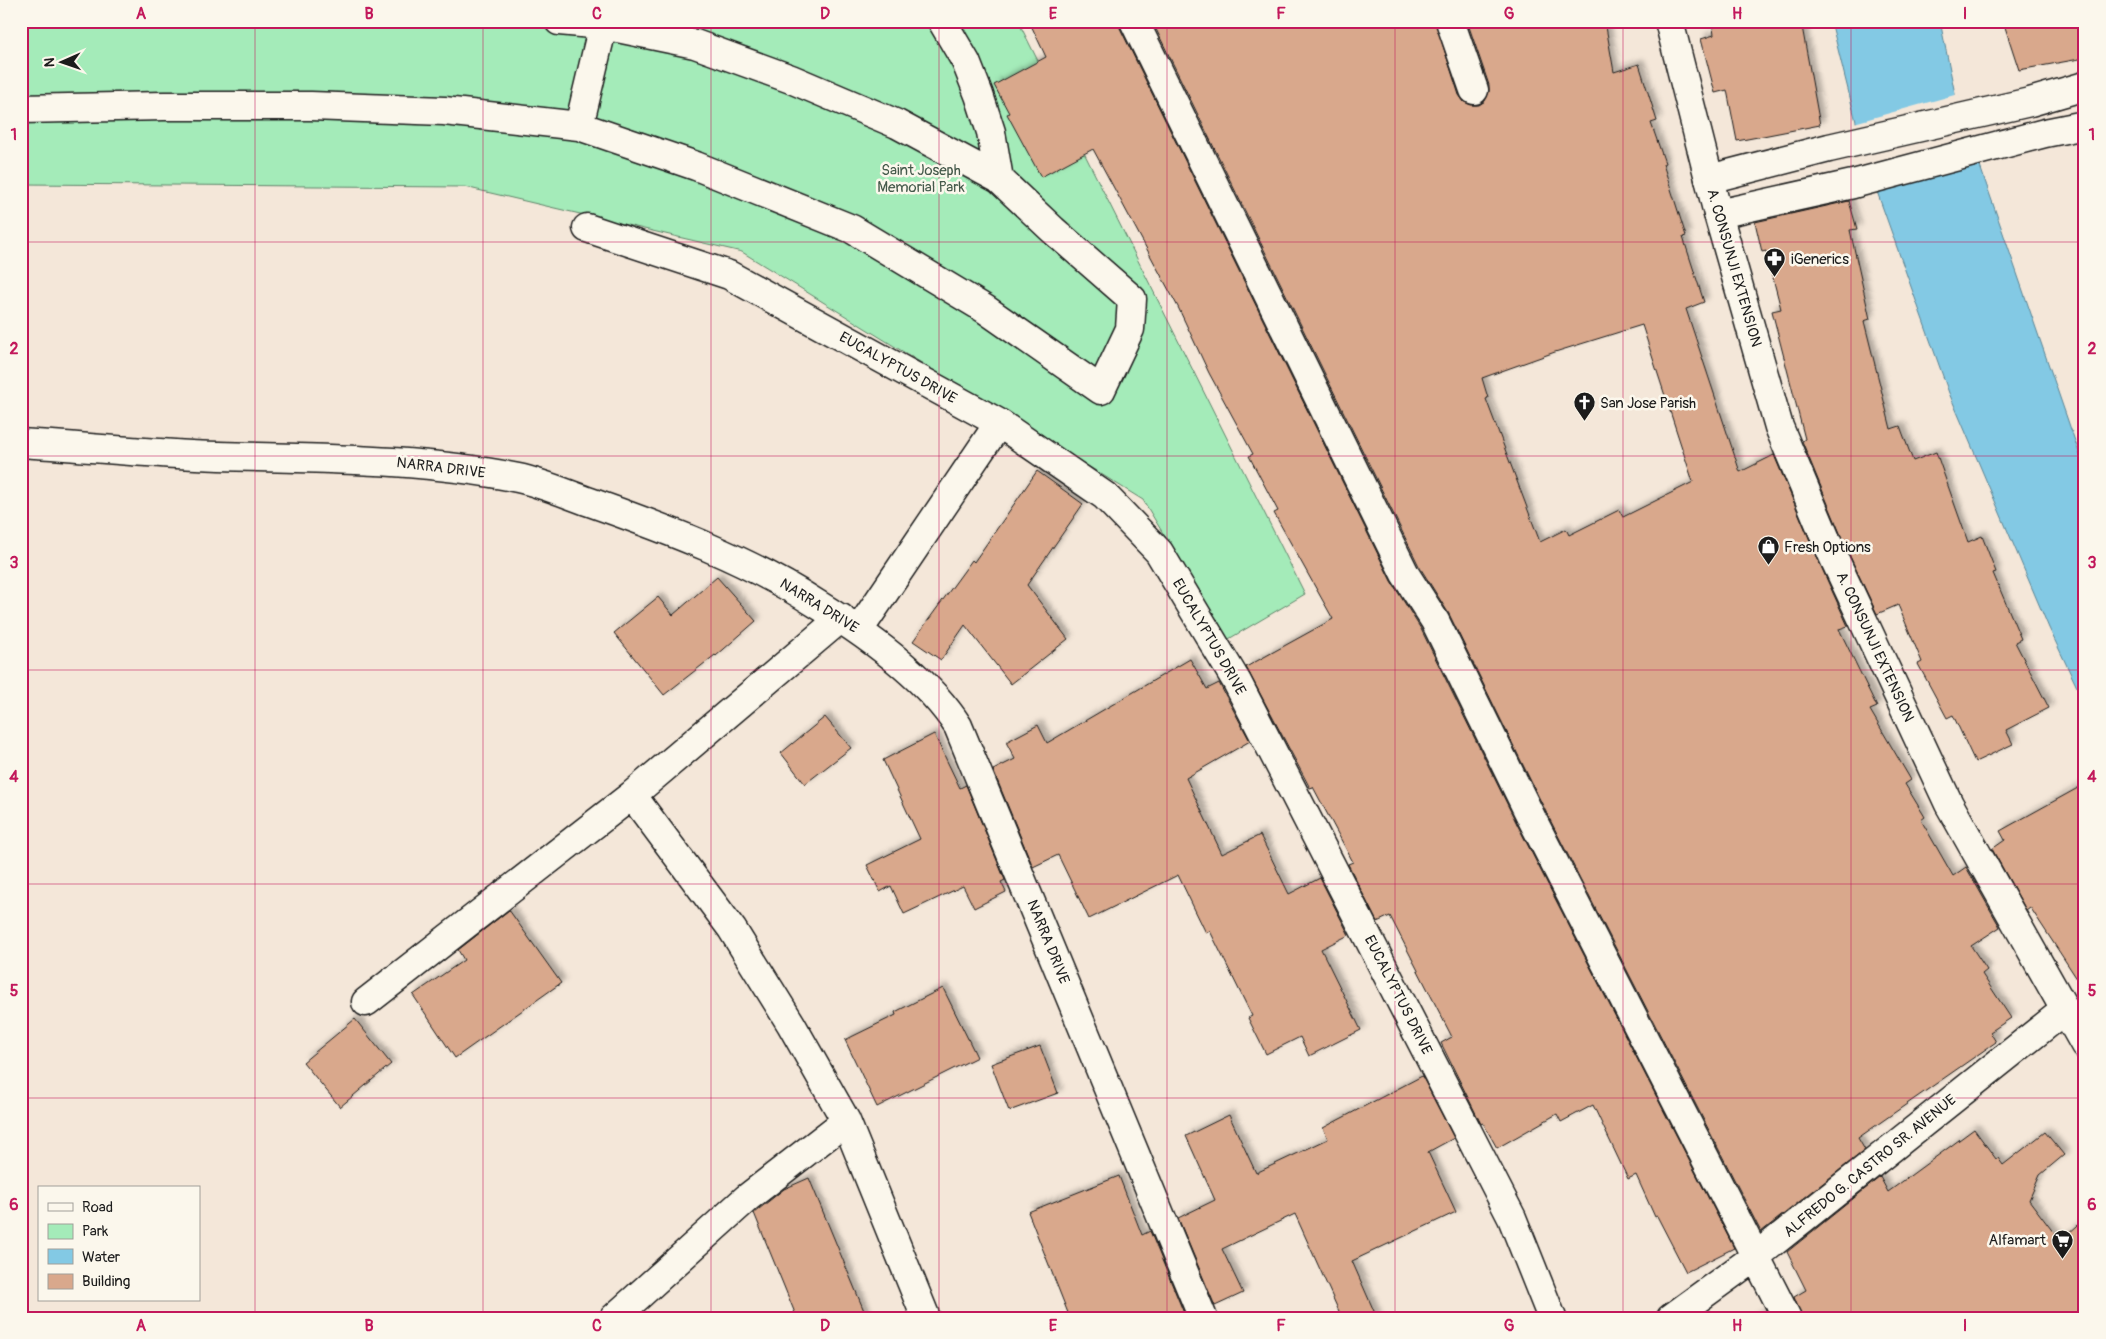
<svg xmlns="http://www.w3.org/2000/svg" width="2106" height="1339" font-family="Pangolin,sans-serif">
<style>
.green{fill:#a4ebb9;stroke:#60846a}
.water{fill:#83c9e4;stroke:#5a8494}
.pier{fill:#f4e7d9}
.building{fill:#d9a88c;stroke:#1c1c1c;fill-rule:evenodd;filter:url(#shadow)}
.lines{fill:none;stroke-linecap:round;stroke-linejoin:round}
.minor-casing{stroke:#1c1c1c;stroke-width:31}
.major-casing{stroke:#1c1c1c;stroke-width:31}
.minor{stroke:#fbf7ec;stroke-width:28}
.major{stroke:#fbf7ec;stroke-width:28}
.grid{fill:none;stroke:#c2185b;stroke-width:1;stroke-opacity:0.55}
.labels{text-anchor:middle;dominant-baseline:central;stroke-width:5;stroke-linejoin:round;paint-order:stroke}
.park-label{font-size:15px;fill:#455a4b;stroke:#fbf7ec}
.poi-label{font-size:15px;fill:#1c1c1c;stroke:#fbf7ec;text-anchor:start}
.street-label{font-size:15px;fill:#1c1c1c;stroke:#fbf7ec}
.neatline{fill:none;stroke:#c2185b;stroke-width:2}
.grid-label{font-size:16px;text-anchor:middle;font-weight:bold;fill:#c2185b}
</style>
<defs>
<filter id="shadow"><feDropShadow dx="4.5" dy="-4.5" stdDeviation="2.5" flood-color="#0004"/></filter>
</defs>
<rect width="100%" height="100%" fill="#f4e7d9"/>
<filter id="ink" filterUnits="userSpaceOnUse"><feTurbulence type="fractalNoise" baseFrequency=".02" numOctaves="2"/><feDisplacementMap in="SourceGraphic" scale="10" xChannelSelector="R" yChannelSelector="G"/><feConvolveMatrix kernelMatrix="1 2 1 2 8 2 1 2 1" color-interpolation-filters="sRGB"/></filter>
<g filter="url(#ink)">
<path class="green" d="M21 21H1018L1305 594 1227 640 1143 500 742 252 465 187 21 184Z"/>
<path class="water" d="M1831 21H1940L1955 94 2085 470V704L2049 628 1949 393 1865 158Z"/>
<path class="pier" d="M1958 94 1973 139 1867 169 1854 123Z"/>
<path class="building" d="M1029 21H1119L1120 28 1391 581 1421 629 1518 826 1734 1248 1686 1272 1657 1216 1655 1217 1636 1175 1628 1179 1593 1105 1561 1122 1557 1114 1497 1148 1483 1123 1481 1124 1441 1043 1452 1037 1390 916 1377 922 1348 864 1353 862 1313 787 1310 788 1246 667 1333 619 1274 513 1278 511 1249 456 1253 454 1209 373 1178 307 1093 149 1041 177 1007 114 1009 113 994 85 1046 57Z
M1152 21H1435L1459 95 1464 102 1472 105H1479L1485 101 1489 92V85L1467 21H1605L1614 72 1639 64 1657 121 1651 123 1665 163 1663 164 1686 236 1683 237 1704 302 1686 309 1740 472 1774 455 1819 562 1848 626 1839 629 1877 707 1870 710 1911 780 1905 784 1925 817 1921 820 1953 876 1966 867 2000 927 1971 946 1987 970 1982 974 2011 1018 1990 1032 1996 1042 1858 1138 1865 1150 1761 1232 1546 812 1449 614 1419 566ZM1642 325 1693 482 1623 517 1619 510 1569 535 1566 529 1540 542 1486 399 1488 398 1482 378 1555 352Z
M1712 21H1801L1820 125 1737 141 1727 90 1715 93 1701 39 1714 35Z
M2003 21H2085V58L2019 70Z
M1849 201 1857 229 1850 230 1870 319 1864 321 1891 429 1900 426 1913 461 1936 452 1968 542 1982 536 1996 572 1993 573 2021 639 2015 642 2049 708 2006 730 2013 744 1975 762 1953 715 1947 718 1918 664 1922 662 1898 605 1877 614 1847 550 1802 441 1805 439 1772 311 1781 309 1766 251 1762 252 1755 222Z
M1037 471 1083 504 1027 585 1068 639 1011 684 965 625 941 660 913 641 972 560 974 562Z
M717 577 756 621 716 656 715 655 664 695 614 633 658 597 673 615Z
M1190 659 1207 689 1219 683 1250 741 1186 778 1222 854 1260 835 1289 894 1320 878 1349 935 1321 949 1361 1030 1309 1056 1300 1037 1266 1054 1248 1018 1252 1016 1210 931 1206 933 1178 875 1089 919 1058 855 1033 867 993 770 1015 759 1006 742 1038 725 1047 743Z
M825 717 851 748 805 784 781 753Z
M934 734 960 788 966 785 1005 880 1001 882 1006 892 974 908 963 886 904 914 891 886 880 892 867 865 920 839 883 760Z
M2085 784V991L2030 907 2026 910 1992 849 2005 840 2000 831Z
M509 910 561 983 455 1058 413 995 464 960 458 950Z
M943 988 977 1057 877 1107 845 1040 896 1015 895 1012Z
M355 1019 391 1064 340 1107 303 1062Z
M1040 1046 1058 1093 1009 1111 991 1064Z
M1422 1076 1454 1138 1428 1152 1456 1212 1352 1261 1377 1318H1342L1295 1214 1222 1249 1243 1293 1215 1306 1178 1218 1215 1200 1186 1136 1229 1115 1256 1173 1328 1139 1323 1128Z
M1974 1129 1996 1159 1998 1158 2003 1165 2045 1132 2064 1155 2040 1175 2029 1200 2060 1241 2085 1219V1318H1802L1794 1297 1806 1290 1787 1252 1880 1177 1888 1192Z
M1119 1176 1142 1235 1150 1231 1186 1318H1070L1028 1212Z
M809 1178 867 1318H797L754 1213 784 1189Z
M1766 1311 1769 1318H1752Z"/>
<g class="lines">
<defs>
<path id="minor" d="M559 21 603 25 695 44 791 79 897 124 999 179
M1134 21 1405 574 1435 621 1532 819 1787 1318
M1450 21 1474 90
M21 109 164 106H311L444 111 579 126 696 166 852 229 985 309 1101 390 1130 329 1132 299 1053 230 999 179 991 132 979 95 966 62 942 21
M579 126 603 25
M1709 179 1829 148 2030 102 2085 86
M1718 214 1853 184 2045 133 2085 125
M587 228 729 275 999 423 1105 496 1159 552 1237 682 1512 1218 1552 1318
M21 443C87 447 153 454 219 456 319 459 420 458 518 478 542 483 567 494 590 502 669 530 747 559 817 604 866 634 927 678 958 726L1203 1318
M859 630 999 423
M632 795 732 929 791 1024 846 1121 926 1318
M366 1002 632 795 841 618
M614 1318 747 1198 846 1121
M1671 1318 1755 1257 2065 1010"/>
<path id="major" d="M1669 21 1718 214 1779 427 1833 556 1949 804 2085 1045"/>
</defs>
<use href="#minor" class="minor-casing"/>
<use href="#major" class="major-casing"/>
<use href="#minor" class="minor"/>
<use href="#major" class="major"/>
</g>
</g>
<path class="grid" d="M255 21V1318M483 21V1318M711 21V1318M939 21V1318M1167 21V1318M1395 21V1318M1623 21V1318M1851 21V1318M21 242H2085M21 456H2085M21 670H2085M21 884H2085M21 1098H2085"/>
<defs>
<symbol id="pharmacy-pin" viewBox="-11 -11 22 30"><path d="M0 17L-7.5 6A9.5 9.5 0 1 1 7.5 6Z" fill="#1c1c1c" stroke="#fbf7ec"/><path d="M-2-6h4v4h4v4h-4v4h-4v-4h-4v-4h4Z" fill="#fff"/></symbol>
<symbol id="church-pin" viewBox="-11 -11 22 30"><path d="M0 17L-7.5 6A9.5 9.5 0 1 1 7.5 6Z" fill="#1c1c1c" stroke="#fbf7ec"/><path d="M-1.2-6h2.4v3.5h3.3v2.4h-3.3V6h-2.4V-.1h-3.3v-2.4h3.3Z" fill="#fff"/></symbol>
<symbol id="shop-pin" viewBox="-11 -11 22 30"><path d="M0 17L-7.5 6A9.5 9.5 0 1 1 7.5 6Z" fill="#1c1c1c" stroke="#fbf7ec"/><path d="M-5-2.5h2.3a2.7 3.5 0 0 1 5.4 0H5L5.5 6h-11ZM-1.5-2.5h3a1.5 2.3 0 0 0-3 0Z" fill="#fff"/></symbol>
<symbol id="supermarket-pin" viewBox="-11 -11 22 30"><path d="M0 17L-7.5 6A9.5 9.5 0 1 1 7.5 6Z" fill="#1c1c1c" stroke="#fbf7ec"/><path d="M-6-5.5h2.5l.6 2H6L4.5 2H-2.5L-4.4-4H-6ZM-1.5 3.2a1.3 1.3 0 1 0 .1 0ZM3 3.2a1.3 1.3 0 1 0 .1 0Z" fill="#fff"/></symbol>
</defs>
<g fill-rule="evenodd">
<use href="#pharmacy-pin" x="1762" y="246" width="25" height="34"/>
<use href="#church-pin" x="1572" y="390" width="25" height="34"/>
<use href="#shop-pin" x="1756" y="534" width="25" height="34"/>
<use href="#supermarket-pin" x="2050" y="1228" width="25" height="34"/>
</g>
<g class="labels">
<g class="park-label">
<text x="921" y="170">Saint Joseph<tspan x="921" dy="17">Memorial Park</tspan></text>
</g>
<g class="poi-label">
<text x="1791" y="259">iGenerics</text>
<text x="1600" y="403">San Jose Parish</text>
<text x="1784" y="547">Fresh Options</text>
<text x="2046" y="1240" text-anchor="end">Alfamart</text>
</g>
<g class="street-label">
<text transform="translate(1734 268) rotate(74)">A. CONSUNJI EXTENSION</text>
<text transform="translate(898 368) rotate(29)">EUCALYPTUS DRIVE</text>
<text transform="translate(441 468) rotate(7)">NARRA DRIVE</text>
<text transform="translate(819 606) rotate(32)">NARRA DRIVE</text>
<text transform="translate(1209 637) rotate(60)">EUCALYPTUS DRIVE</text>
<text transform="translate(1875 647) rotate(65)">A. CONSUNJI EXTENSION</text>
<text transform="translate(1048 942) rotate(68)">NARRA DRIVE</text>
<text transform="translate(1398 995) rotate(63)">EUCALYPTUS DRIVE</text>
<text transform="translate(1870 1166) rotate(-39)">ALFREDO G. CASTRO SR. AVENUE</text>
</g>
</g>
<rect width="2106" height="1339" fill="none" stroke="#fbf7ec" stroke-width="55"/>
<rect x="38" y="1186" width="162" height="115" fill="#fbf7ec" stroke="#a29f99"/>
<rect x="48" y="1203" width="25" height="8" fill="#fbf7ec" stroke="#a29f99"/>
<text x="82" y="1212" font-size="15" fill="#1c1c1c">Road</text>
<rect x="48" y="1224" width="25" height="15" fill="#a4ebb9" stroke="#a29f99"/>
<text x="82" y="1236" font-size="15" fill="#1c1c1c">Park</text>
<rect x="48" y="1249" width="25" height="15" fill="#83c9e4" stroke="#a29f99"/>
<text x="82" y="1262" font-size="15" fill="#1c1c1c">Water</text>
<rect x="48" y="1274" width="25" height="15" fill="#d9a88c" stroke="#a29f99"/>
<text x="82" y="1286" font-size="15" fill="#1c1c1c">Building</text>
<g transform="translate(62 62) rotate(268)" stroke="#fbf7ec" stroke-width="4" paint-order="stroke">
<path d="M0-4L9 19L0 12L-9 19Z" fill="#1c1c1c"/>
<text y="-8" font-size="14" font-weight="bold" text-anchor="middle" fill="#1c1c1c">N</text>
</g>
<rect x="28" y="28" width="2050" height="1284" class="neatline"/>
<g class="grid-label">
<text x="141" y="19">A</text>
<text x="369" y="19">B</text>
<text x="597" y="19">C</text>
<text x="825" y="19">D</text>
<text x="1053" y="19">E</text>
<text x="1281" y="19">F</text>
<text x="1509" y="19">G</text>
<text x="1737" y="19">H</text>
<text x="1965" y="19">I</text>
<text x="14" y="140">1</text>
<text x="2092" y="140">1</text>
<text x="14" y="354">2</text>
<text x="2092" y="354">2</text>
<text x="14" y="568">3</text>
<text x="2092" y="568">3</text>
<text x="14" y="782">4</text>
<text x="2092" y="782">4</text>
<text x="14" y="996">5</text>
<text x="2092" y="996">5</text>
<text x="14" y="1210">6</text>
<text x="2092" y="1210">6</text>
<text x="141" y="1331">A</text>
<text x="369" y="1331">B</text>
<text x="597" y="1331">C</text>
<text x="825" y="1331">D</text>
<text x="1053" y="1331">E</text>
<text x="1281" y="1331">F</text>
<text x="1509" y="1331">G</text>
<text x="1737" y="1331">H</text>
<text x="1965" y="1331">I</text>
</g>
</svg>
